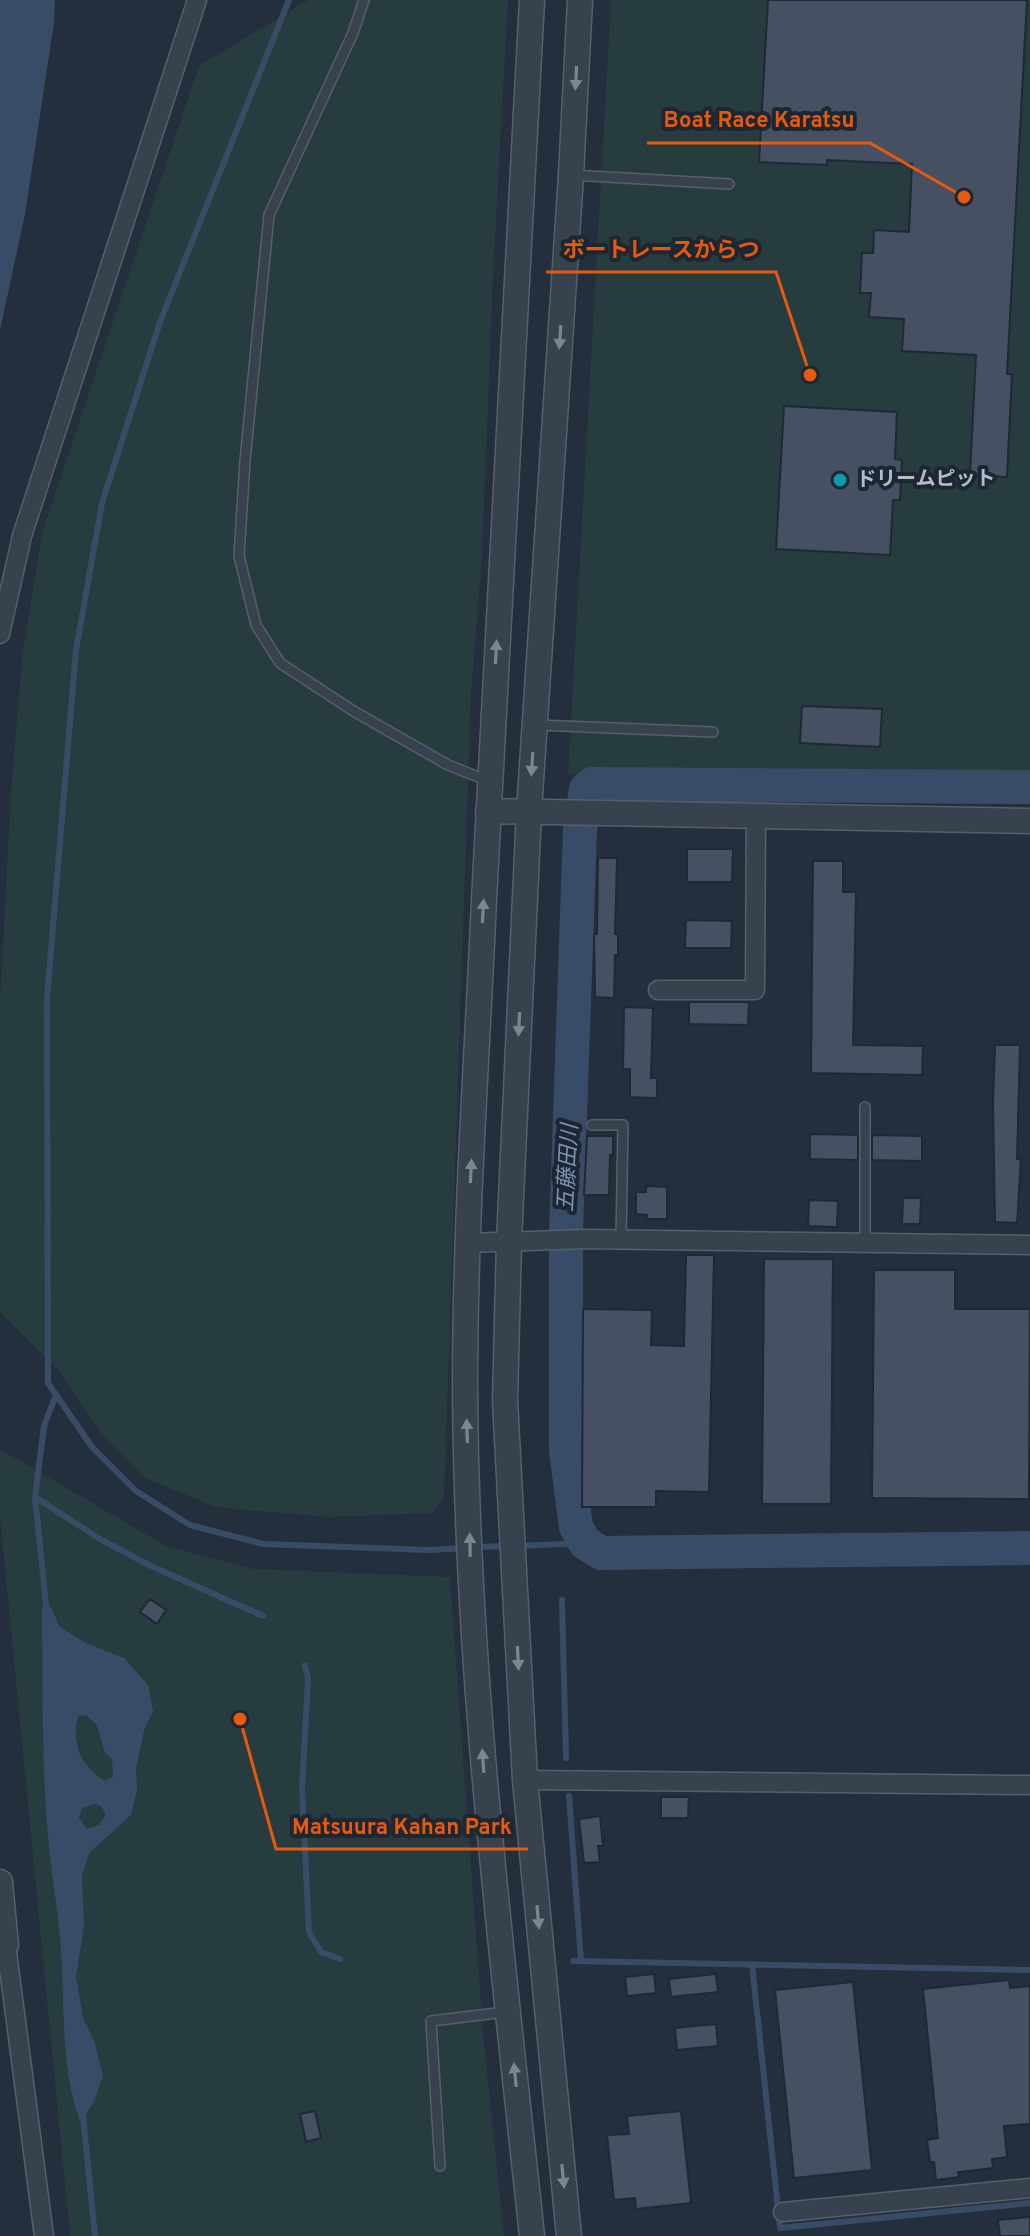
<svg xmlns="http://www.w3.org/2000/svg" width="1030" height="2236" font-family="Overpass,'Noto Sans JP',sans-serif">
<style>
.green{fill:#263c3f}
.water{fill:#394c67;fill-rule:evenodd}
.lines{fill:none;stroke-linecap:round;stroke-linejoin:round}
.stream{stroke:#394c67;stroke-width:6}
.river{stroke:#394c67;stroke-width:34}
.building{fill:#455162;stroke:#1f2835;stroke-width:2}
.service-casing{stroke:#565f6c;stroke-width:12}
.minor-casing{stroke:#565f6c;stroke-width:21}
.tertiary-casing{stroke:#565f6c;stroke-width:27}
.service{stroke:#38414e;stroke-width:9}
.minor{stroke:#38414e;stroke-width:18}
.tertiary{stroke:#38414e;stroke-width:24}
.oneway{fill:#7c8592}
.culture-dot{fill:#0f9aa8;stroke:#1d2633;stroke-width:3}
.labels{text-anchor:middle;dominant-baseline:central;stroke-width:8;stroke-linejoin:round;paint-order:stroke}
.poi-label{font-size:20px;font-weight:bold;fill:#b4bcc9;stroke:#1d2633;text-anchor:start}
.water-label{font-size:22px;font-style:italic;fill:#7c92b1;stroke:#1d2633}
.leader{fill:none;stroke:#e8590c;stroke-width:3}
.callout-dot{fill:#e8590c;stroke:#1d2633;stroke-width:3}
.callout-label{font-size:22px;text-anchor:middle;font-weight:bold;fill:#e8590c;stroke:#1d2633;stroke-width:8;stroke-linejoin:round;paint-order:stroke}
</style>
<rect width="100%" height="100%" fill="#242f3e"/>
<path class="green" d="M308 0H508L493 276 482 556 471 694 444 1498 431 1513 328 1517 216 1507 145 1478 101 1433 60 1372 0 1312V1001L11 792 22 659 42 533 199 66Z
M611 0H1030V780L568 774Z
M0 1449 166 1546 253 1569 450 1577 483 2032 504 2236H70L0 1517Z"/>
<path class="water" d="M0 0H55L54 23 25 214 0 330Z
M51 1607 59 1626 84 1642 124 1658 148 1685 153 1711 145 1727 136 1768 137 1790 131 1815 89 1853 82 1876 84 1926 76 1976 83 2018 95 2043 103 2076 95 2099 81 2124C60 2069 65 2008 61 1949 59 1915 52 1881 49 1846 41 1767 43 1687 42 1608ZM86 1715 97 1725 105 1753 112 1759 113 1777 105 1781C81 1766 71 1744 78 1716ZM95 1804 101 1806 106 1815 99 1825 87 1829 79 1818 82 1808Z"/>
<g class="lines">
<path class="stream" d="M289 0 160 322 102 503 76 650 47 999 48 1383 92 1447 136 1491 190 1525 263 1544 429 1550 466 1548
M35 1497 100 1539 149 1565 263 1616
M517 1546 585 1543
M477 1547 506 1546
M562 1600 566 1758
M47 1614 35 1497 44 1426 56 1395
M305 1665 308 1679 302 1789 309 1932 321 1952 340 1959
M569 1796 581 1961
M573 1961 1030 1970
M752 1964 780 2228 1030 2203
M83 2116 95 2236"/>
<path class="river" d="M1030 787 592 784 586 789 580 829 566 1231V1451L576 1527 585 1543 601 1553 1030 1548"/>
</g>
<path class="building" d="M768 0H1027L1007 374H1012L1007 477 970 475 976 355 902 351 904 319 869 317 871 293H860L862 253H873L874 230 909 232 912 164 827 160V165L759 162Z
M784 406 897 412 895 459 902 460 900 500H893L890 555 776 549Z
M802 706 882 709 880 747 800 743Z
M687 849H733L732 882H687Z
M598 858H617L615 934H618V955H615L614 998 595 997 594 934H597Z
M813 861H843V892H856L853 1045 923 1046 922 1075 811 1073Z
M686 920 732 921 731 948H685Z
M689 1002H749L748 1025 689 1024Z
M624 1007 653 1008 651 1078H657V1098L630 1097V1069H623Z
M995 1045H1020L1017 1159H1021L1017 1223 995 1222 993 1103Z
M810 1134 858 1135V1160L810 1159Z
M872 1135 922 1136V1161L872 1160Z
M587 1136H613V1155H610L609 1195H584Z
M646 1186 667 1187V1219H647V1215L636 1214V1192H646Z
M903 1198H921L920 1224H902Z
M809 1200 838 1201 837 1227 808 1226Z
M686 1255H714L709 1492 656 1491V1507H582L583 1309 652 1310 651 1345 684 1346Z
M764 1259H833L831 1504H762Z
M874 1270H955V1309H1030L1029 1499 872 1498Z
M150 1599 166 1610 157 1624 140 1612Z
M661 1797H689L688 1818H661Z
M600 1816 603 1846H598L600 1862 584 1863 579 1819Z
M654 1974 656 1993 627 1996 625 1977Z
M716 1974 718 1992 671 1997 669 1979Z
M1009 1980 1010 1988 1030 1986V2124L1004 2126 1007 2157 992 2159 993 2168 958 2172 959 2177 936 2180 934 2162H930L927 2140 938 2138 923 1989Z
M853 1982 872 2170 794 2178 775 1990Z
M716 2024 718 2046 677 2050 675 2028Z
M315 2111 321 2138 306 2142 300 2114Z
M681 2111 691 2203 636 2209 635 2198 614 2200 607 2135 629 2134 627 2116Z
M1030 2217V2236H1000L998 2220Z"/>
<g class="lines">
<defs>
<path id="service" d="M364 0 353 33 269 215 245 461 239 556 256 625 280 663 355 712 448 765 486 780
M572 175 729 184
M537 725 713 732
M865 1107V1243
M592 1125H623L621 1239
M440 2166 431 2021 505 2012"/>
<path id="minor" d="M0 634 22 536 197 0
M658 990H755L756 816
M468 1243 585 1239 1030 1245
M525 1780 1030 1785
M6 1945 44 2236
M783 2212 1030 2188"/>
<path id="tertiary" d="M532 0C514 300 498 600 484 900 477 1060 465 1222 465 1383 466 1669 502 1953 532 2236
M488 811 1030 821
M0 1882 6 1945
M569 2236 525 1780 505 1400 509 1241 529 811 571 175 580 0"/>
</defs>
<use href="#service" class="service-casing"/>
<use href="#minor" class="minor-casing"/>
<use href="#tertiary" class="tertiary-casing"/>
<use href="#service" class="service"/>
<use href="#minor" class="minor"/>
<use href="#tertiary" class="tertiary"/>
</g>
<defs><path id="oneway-solid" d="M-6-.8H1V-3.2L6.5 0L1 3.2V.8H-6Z" transform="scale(2)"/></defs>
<g class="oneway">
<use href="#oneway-solid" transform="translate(576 78) rotate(93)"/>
<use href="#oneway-solid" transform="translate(560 337) rotate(94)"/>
<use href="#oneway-solid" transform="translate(496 652) rotate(-87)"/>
<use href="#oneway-solid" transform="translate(532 764) rotate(94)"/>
<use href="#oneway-solid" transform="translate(483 911) rotate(-87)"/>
<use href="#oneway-solid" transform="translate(519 1024) rotate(93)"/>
<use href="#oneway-solid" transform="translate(471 1171) rotate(-87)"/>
<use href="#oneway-solid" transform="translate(467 1431) rotate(-92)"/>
<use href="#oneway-solid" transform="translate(470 1545) rotate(-91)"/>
<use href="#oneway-solid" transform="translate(518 1658) rotate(87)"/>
<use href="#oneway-solid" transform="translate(483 1761) rotate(-94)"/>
<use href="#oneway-solid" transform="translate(538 1917) rotate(85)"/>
<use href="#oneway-solid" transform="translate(515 2075) rotate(-96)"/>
<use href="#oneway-solid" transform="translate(563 2176) rotate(84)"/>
</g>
<circle class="culture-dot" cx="840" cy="480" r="8"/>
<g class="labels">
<g class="poi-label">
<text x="856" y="480">ドリームピット</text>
</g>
<g class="water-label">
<text transform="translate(569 1168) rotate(-87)">五藤田川</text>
</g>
</g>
<path class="leader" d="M964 197L870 143H647M810 375L776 272H546M240 1719L276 1849H528"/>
<g class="callout-dot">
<circle cx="964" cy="197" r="8"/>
<circle cx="810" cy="375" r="8"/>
<circle cx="240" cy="1719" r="8"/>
</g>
<g class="callout-label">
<text x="759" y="127">Boat Race Karatsu</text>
<text x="661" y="257">ボートレースからつ</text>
<text x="402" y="1834">Matsuura Kahan Park</text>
</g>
</svg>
